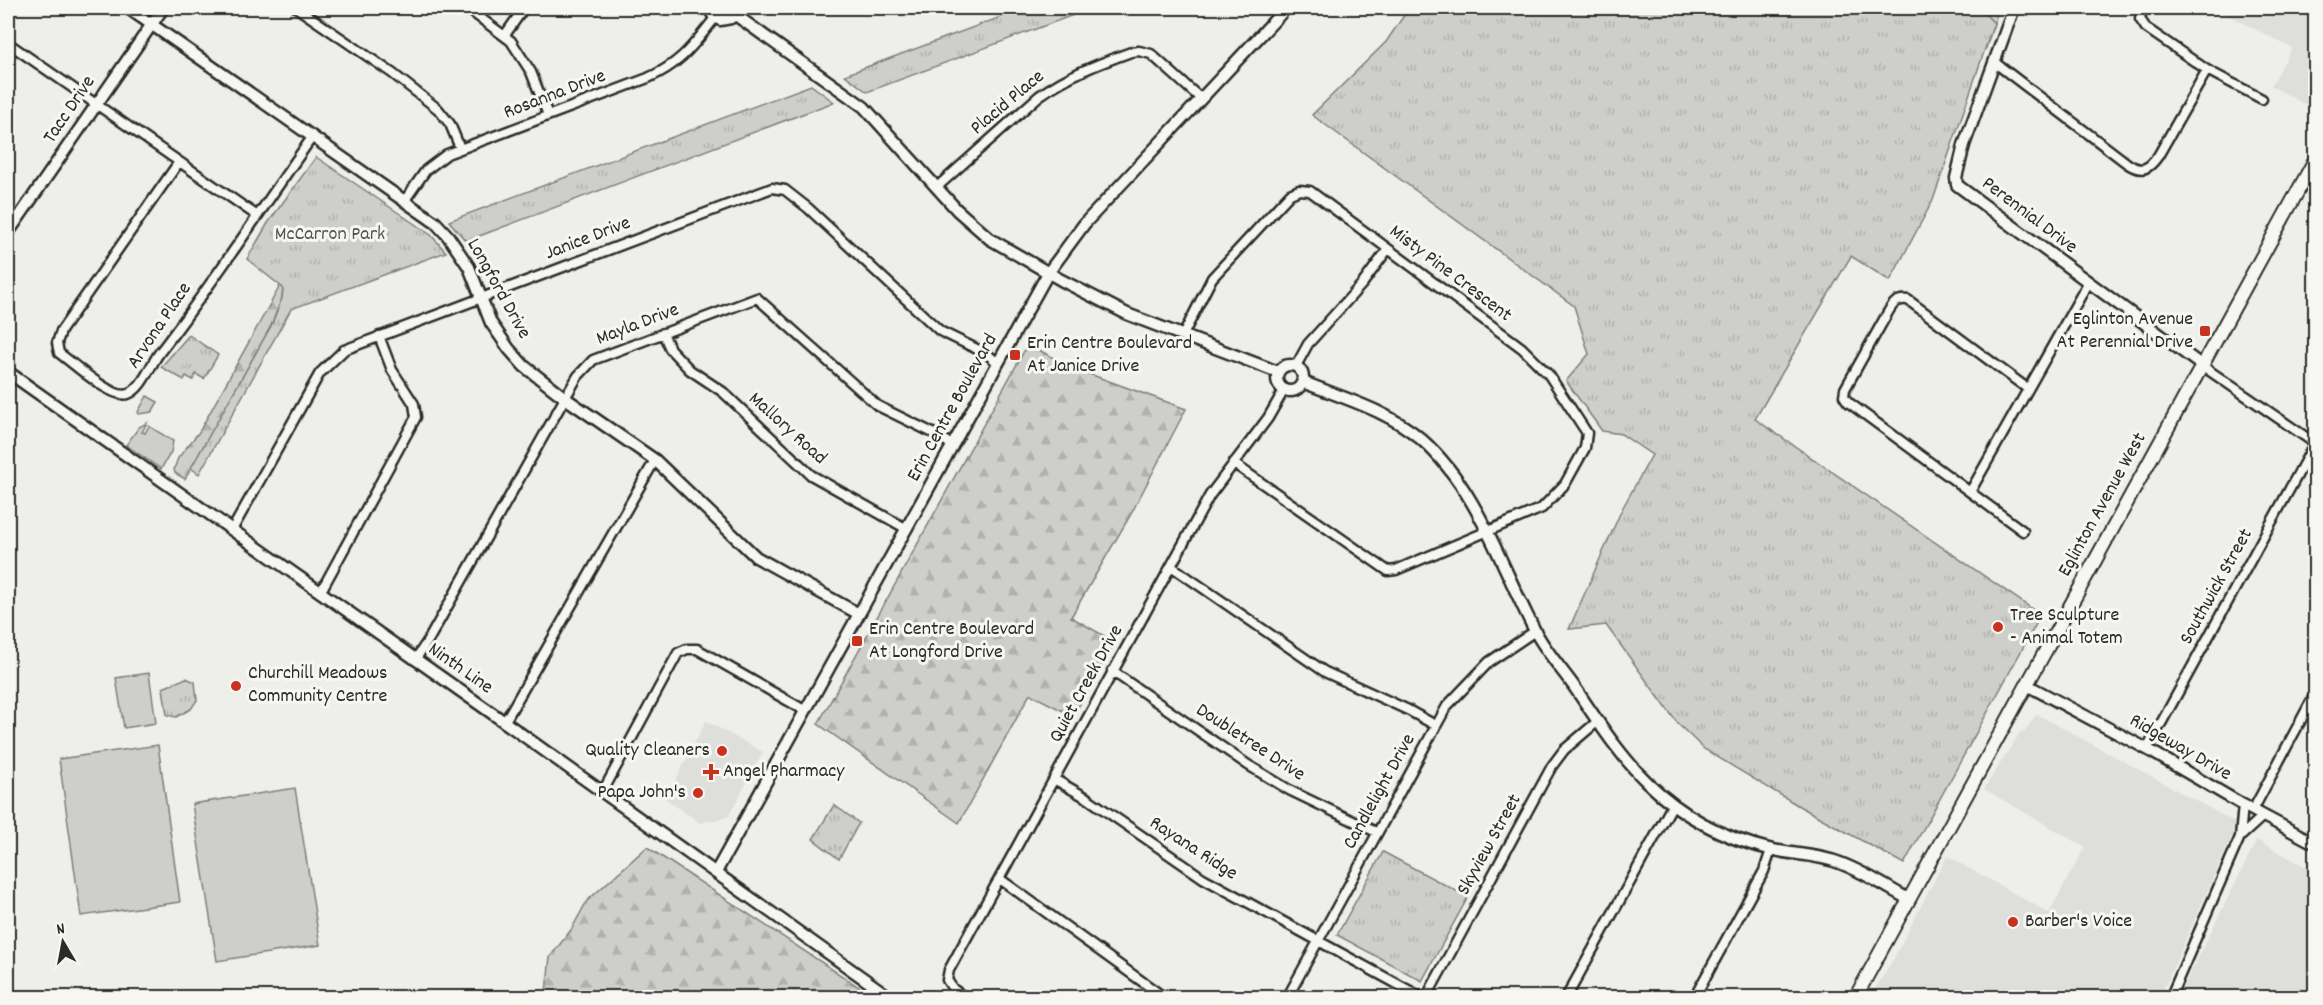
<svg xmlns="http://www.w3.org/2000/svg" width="2323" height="1005" font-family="Dekko,sans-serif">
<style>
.built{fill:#dededb}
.grass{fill:#cececa;stroke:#7c7c7a;stroke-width:1.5}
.forest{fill:url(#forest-firs);stroke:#7c7c7a;stroke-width:1.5}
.park{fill:url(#park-tufts);stroke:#7c7c7a;stroke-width:1.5}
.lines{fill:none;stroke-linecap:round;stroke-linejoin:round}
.street-casing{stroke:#2b2b2b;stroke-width:13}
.secondary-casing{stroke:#2b2b2b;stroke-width:15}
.primary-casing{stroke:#2b2b2b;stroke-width:16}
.street{stroke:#f6f6f2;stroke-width:8}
.secondary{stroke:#f6f6f2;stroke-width:10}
.primary{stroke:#f6f6f2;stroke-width:12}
.poi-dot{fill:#c8321e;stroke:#f6f6f2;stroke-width:2}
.labels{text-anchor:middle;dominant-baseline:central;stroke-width:6;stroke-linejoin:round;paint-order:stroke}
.street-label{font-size:20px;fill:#2b2b2b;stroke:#f6f6f2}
.park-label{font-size:20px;fill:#545453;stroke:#f6f6f2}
.poi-label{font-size:20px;fill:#2b2b2b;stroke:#f6f6f2;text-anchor:start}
</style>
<defs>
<pattern id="forest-firs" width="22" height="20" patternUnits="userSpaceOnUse" patternTransform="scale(1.5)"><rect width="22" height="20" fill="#cececa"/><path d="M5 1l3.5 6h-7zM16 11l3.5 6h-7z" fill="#b1b1ae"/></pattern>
<pattern id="park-tufts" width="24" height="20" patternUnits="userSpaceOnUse" patternTransform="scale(1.5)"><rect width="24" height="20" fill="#cececa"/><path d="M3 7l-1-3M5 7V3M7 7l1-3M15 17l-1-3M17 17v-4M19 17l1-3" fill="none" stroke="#b1b1ae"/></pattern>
</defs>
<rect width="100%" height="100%" fill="#eeeeea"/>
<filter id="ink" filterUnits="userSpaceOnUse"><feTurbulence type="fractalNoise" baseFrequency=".0167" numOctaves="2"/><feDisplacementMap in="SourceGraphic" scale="12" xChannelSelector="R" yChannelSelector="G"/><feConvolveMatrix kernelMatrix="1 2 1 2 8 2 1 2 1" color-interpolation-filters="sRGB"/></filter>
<g filter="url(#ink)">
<path class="built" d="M2213 8H2315V110L2271 86 2292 48Z
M2037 714 2235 822 2233 834 2160 997H1870L1893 960 1947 856 2049 913 2085 847 1984 789 2021 731 2024 732Z
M706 721 763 752 728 817 700 823 666 799Z
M2257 840 2315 872V997H2178Z"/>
<path class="grass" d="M1958 8H1999L1986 48Z
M147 396 158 402 152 412 139 414 138 412Z
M147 423 142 432 145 433 149 426 173 441 171 452 161 469 126 445 139 427Z
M149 673 156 723 124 728 116 678Z
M158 745 180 902 81 916 59 759Z
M295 788 320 945 217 961 192 804Z"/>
<path class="forest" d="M280 286 283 288 282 298 271 326 185 479 175 473 174 469 178 458 199 432Z
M1028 344 1070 367 1186 409 1131 514 1071 617 1115 642 1073 716 1030 694 959 823 818 724Z
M647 847 874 997H542L546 992 550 957 571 930 587 901Z"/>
<path class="park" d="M1025 8H1092L867 92 845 75Z
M1409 8H1979L1994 23 1933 200 1890 281 1851 256 1755 419 2041 615 1904 864 1799 806 1704 749 1678 724 1606 625 1569 629 1622 509 1652 455 1621 434 1602 431 1566 381 1589 354 1574 306 1312 115 1386 42Z
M811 85 834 102 466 241 449 221Z
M316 157 431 235 446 252 291 309 199 474 191 468 271 326 282 298 283 288 247 259 268 223Z
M189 335 218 355 204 379 196 374 193 380 186 376 184 380 161 367Z
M186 678 195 682 197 700 191 709 176 717 167 715 163 688Z
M834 805 859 823 839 859 813 839Z
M1383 852 1468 897 1422 981 1337 935Z"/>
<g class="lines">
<defs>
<path id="street" d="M297 8 392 73 438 109 450 124 460 148
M467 8 511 41 531 72 548 115
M2142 8 2140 19 2146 28 2207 70 2262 99
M505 35 524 8
M8 43 256 215
M8 55 13 47
M1994 62 2128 164C2142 173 2149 169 2158 156L2207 70
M179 162 61 331 57 343 59 353C73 363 113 400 128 394 143 388 150 365 160 352 214 282 262 208 313 136
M937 187 1039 96C1068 75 1098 64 1131 52L1139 51 1151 54 1200 98
M405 200 426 170 447 154 648 78C682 63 693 45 715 18
M663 333 670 349 690 370 723 392 811 475 907 529
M1183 335 1212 278 1290 194 1299 190 1310 191 1522 348 1549 375 1587 433 1585 448 1565 484 1542 508 1396 570 1388 571 1233 463
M2201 365 2316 444
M1296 366 1308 344 1363 283 1388 249
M1970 492 2088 283
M232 530 320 373 344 350 772 188 785 190 808 208 940 331 987 354 998 363
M2023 531 1848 402 1844 396 1845 389 1887 314C1892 305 1896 298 1908 300L2028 389
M1171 566 1325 672 1408 710 1435 725
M320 593 416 417 414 404 392 370 379 336
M415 660 429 639 565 398 578 376 593 360 757 298 878 406 941 437 952 446
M1112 671 1248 765 1291 791 1376 832
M504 723 655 460
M2147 749 2316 441
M1054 779 1087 798 1203 878 1423 998
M602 793 678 653 687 649H697L806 711
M2253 810 2316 692
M2240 837 2263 816
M1000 879 1165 998
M965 998 953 989 947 980 949 970 1210 495 1268 418 1284 390
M1287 998 1447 706 1489 662 1535 631
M1426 998 1552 766 1564 750 1598 721
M1566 998 1673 804
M1694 998 1764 871 1771 850
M2170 998 2240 837 2243 805"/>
<path id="secondary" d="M128 8 436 223 448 236 469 267 491 323 509 349 524 366 565 398 655 460 756 557 859 614
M709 8 713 15 720 20 731 18 736 8
M2014 8 1964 145 1956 178 1957 185 2201 365
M734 14 864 107 957 210 990 239 1061 280 1127 314 1278 372
M8 233 163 8
M1277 378a13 13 0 1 1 26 0a13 13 0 1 1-26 0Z
M8 372 489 711 891 998
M1303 382C1343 398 1387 410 1421 439 1477 488 1500 564 1534 629 1544 649 1560 667 1573 685 1596 718 1618 754 1647 782 1681 815 1723 838 1769 849 1793 855 1817 854 1840 863 1864 872 1887 887 1908 899
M2027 685 2147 749 2243 805 2316 844
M716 872 1048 273 1085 223 1286 8"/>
<path id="primary" d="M1855 998 2316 158"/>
</defs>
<use href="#street" class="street-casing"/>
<use href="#secondary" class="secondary-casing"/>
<use href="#primary" class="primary-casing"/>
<use href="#street" class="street"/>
<use href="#secondary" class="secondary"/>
<use href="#primary" class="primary"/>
</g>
</g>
<g class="poi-dot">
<rect x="2199" y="325" width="12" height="12" rx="3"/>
<rect x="1009" y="349" width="12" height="12" rx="3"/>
<circle cx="1998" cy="627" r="6"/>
<rect x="851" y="635" width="12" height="12" rx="3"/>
<circle cx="236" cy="686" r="6"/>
<circle cx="722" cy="751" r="6"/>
<path d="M708 763h6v6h6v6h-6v6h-6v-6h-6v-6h6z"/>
<circle cx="698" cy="793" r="6"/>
<circle cx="2013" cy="922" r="6"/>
</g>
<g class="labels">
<g class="street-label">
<text transform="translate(555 95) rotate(-21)">Rosanna Drive</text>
<text transform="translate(1008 103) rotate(-40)">Placid Place</text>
<text transform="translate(70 110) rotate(-56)">Tacc Drive</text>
<text transform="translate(2029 216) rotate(37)">Perennial Drive</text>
<text transform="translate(588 239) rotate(-21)">Janice Drive</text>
<text transform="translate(1450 274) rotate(37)">Misty Pine Crescent</text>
<text transform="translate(498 289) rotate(61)">Longford Drive</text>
<text transform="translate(638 325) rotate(-21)">Mayla Drive</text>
<text transform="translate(160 326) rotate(-56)">Arvona Place</text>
<text transform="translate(953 408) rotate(-61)">Erin Centre Boulevard</text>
<text transform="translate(787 429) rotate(42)">Mallory Road</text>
<text transform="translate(2103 505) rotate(-61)">Eglinton Avenue West</text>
<text transform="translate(2217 587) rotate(-61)">Southwick Street</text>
<text transform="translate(460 669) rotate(35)">Ninth Line</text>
<text transform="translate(1087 684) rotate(-61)">Quiet Creek Drive</text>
<text transform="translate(1250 743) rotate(33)">Doubletree Drive</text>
<text transform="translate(2180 748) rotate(30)">Ridgeway Drive</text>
<text transform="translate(1380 792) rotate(-61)">Candlelight Drive</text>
<text transform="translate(1490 845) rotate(-61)">Skyview Street</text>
<text transform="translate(1193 849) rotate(33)">Rayana Ridge</text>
</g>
<g class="park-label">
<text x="330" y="235">McCarron Park</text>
</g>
<g class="poi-label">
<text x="2193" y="320" text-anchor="end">Eglinton Avenue<tspan x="2193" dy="23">At Perennial Drive</tspan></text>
<text x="1027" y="344">Erin Centre Boulevard<tspan x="1027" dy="23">At Janice Drive</tspan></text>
<text x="2010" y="616">Tree Sculpture<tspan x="2010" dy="23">- Animal Totem</tspan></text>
<text x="869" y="630">Erin Centre Boulevard<tspan x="869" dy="23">At Longford Drive</tspan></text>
<text x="248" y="674">Churchill Meadows<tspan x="248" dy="23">Community Centre</tspan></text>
<text x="710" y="751" text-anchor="end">Quality Cleaners</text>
<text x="723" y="772">Angel Pharmacy</text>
<text x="686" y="793" text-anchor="end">Papa John's</text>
<text x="2025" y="922">Barber's Voice</text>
</g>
</g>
<rect width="2323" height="1005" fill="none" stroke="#f6f6f2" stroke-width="30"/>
<rect x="15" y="15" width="2293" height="975" fill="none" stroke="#2b2b2b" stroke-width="2" filter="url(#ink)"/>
<g transform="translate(63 942) rotate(350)" stroke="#f6f6f2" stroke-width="4.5" paint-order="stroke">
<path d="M0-4.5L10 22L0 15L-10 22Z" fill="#2b2b2b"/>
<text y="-9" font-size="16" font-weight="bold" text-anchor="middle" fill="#2b2b2b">N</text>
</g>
</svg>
